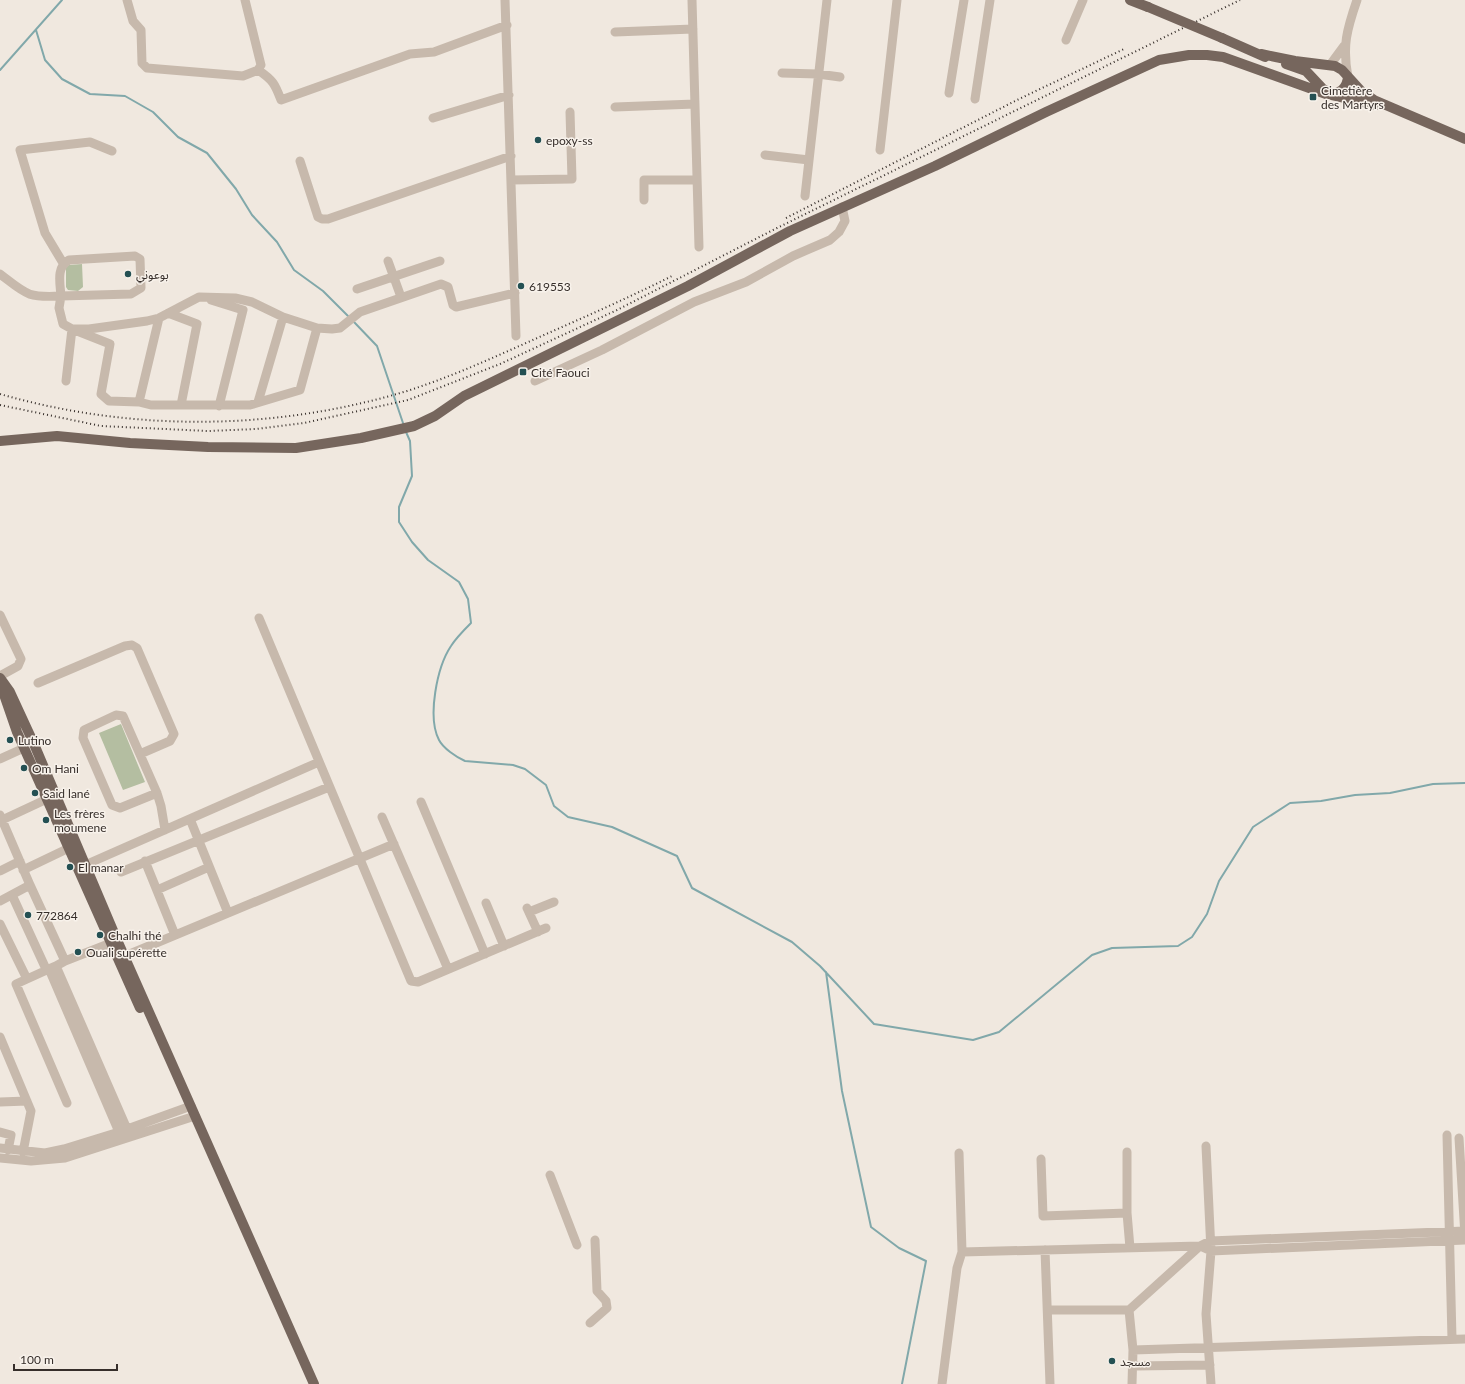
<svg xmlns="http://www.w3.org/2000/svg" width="1465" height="1384" font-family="Lato,'Noto Sans Arabic',sans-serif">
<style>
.garden{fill:#b4bea1}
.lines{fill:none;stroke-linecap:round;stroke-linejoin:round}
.stream{stroke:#81a8aa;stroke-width:2}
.minor{stroke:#c7b9ac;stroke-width:9}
.major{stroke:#76665d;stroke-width:10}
.rail{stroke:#362e2a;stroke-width:2;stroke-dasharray:1 3;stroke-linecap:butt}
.major-bridge{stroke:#76665d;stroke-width:10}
.poi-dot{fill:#245053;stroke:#f8f2eb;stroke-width:1.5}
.labels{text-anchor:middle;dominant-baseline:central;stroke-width:3;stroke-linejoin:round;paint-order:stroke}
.poi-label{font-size:12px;fill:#362e2a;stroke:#f8f2eb;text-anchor:start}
</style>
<rect width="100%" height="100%" fill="#f0e8df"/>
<path class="garden" d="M82 264 83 287 78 291 68 290 66 287V267L69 265Z
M121 724 145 782 123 790 99 733Z"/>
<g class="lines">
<path class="stream" d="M36 30 45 60 62 79 90 94 125 96 153 112 178 137 207 153 236 189 252 215 277 242 294 270 323 291 349 317
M0 70 62 0
M354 322 377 346 404 426
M406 432 410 441 412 476 399 507V522L412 542 428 560 459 582 468 599 471 623C464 630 456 638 451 646 437 667 427 717 439 740 443 748 456 757 465 761L513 765 525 769 546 785 554 806 568 817 612 827 677 856 692 888 792 942 820 966 874 1024 973 1040 999 1032 1092 955 1112 948 1178 946 1192 937 1207 914 1219 881 1253 827 1290 803 1321 801 1355 795 1390 793 1433 784 1465 783
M826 972 842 1091 871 1227 899 1248 926 1261 902 1384"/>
<path class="minor" d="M127 0 133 21 141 30 142 63 147 68 243 76 258 70 261 65 245 0
M505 0 516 336
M692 0 699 247
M615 32 693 29
M1066 40 1083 0
M1330 65 1344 46
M258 70C273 80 275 84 281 100L410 54 434 52 507 25
M782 73 818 74 840 77
M1348 77C1342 46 1347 29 1357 0
M949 93 964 0
M975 99 990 0
M615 107 695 104
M433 118 509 95
M880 150 897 0
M765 155 809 160
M300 161 318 217 322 219H328L511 156
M511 180 572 179 570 112
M805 196 827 0
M644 200V180H696
M135 256 140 259 141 288 131 294 61 296C60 283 56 267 69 260Z
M388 261 401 297
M63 263 45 233 20 150 90 142 112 151
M0 274C26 294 27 298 61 296L59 308 63 324 72 329H89L147 321 159 318 199 297 235 298 252 302 283 317 317 328 332 329 340 328 360 312 441 284 448 287 453 305 456 307 515 293
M357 289 440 261
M211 300 243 310 219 406
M168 313 197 324 181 405
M66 381 72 329 110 344 101 394 109 401 139 402 151 405H250L300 390 317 328
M535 381 602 350 694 302 746 282 793 256 830 240 839 232 845 221 842 207
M139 402 159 318
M258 402 283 317
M0 615 21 659 18 666 0 676
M259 618 411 981 418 982 546 928
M38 683 125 646 132 645 137 648 174 734 170 741 140 754
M0 759 24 748
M157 793 120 808 112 805 83 738 84 730 116 715 123 716 157 793 161 806 165 830
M421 802 485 954
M0 815 30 885
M382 817 448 969
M190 819 228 913
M2 820 47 799
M145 861 175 935
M85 865 319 762
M23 870 69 848
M0 871 20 861
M121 872 329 787
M157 890 209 867
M12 895 46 969
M0 901 30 885 65 961 111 943
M486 903 504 946
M527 908 538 932
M529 912 554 902
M0 924 27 979
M125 956 394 844
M65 961 56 966 127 1129
M56 966 49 969 119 1132
M49 969 16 984 67 1103
M0 1037 31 1111 23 1152
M0 1102 27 1101
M0 1132 11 1135 8 1150
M1447 1135 1452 1339
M1459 1138 1465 1236
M1206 1146 1211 1251 1206 1314 1211 1384
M0 1148 45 1153 64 1149 119 1132 191 1106
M1127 1152V1213L1130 1248
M0 1158 31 1161 65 1158 195 1116
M1041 1159 1043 1216 1127 1213
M550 1175 577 1245
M1045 1250 1050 1384
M962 1252 1200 1246 1211 1251 1465 1240
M1048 1310H1129L1200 1246 1210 1241 1465 1231
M1129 1310 1133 1350 1132 1384
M590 1323 607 1308 606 1301 597 1291 595 1240
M1133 1350 1465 1339
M1133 1366 1210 1365
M942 1384 957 1268 962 1252 959 1153"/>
<path class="major" d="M1130 0 1148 7
M1222 38 1265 57
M1261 54 1295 61 1335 66 1342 70 1362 92 1374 100 1465 139
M1286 64 1306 71 1322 88 1332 95 1376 105
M0 441 57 436 130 443 208 447 296 448 361 438 414 426 435 416 464 396 688 286 790 231 935 166 1046 112 1159 60 1189 55H1207L1223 57 1326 94C1339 95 1347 89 1348 77
M0 678 10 692 34 744 117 940 314 1384
M0 683 17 732 140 1008"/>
<path class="rail" d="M786 218 1019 99 1124 49
M0 394C132 432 275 431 407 391 454 376 499 355 544 335 587 316 630 297 672 276
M0 405 101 426 208 431 256 429 304 423 408 400 500 364 617 310 777 228 1240 0"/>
<path class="major-bridge" d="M1148 7 1222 38"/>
</g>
<g class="poi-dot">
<rect x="1309" y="93" width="8" height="8" rx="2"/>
<circle cx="538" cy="140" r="4"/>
<circle cx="128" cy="274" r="4"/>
<circle cx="521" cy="286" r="4"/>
<rect x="519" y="368" width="8" height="8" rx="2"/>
<circle cx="10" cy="740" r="4"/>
<circle cx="24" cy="768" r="4"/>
<circle cx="35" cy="793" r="4"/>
<circle cx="46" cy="820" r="4"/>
<circle cx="70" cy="867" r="4"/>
<circle cx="28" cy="915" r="4"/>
<circle cx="100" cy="935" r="4"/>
<circle cx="78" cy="952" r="4"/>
<circle cx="1112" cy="1361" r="4"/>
</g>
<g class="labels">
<g class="poi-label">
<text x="1321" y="90">Cimetière<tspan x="1321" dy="14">des Martyrs</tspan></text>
<text x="546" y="140">epoxy-ss</text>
<text x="136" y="274">بوعوني</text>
<text x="529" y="286">619553</text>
<text x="531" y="372">Cité Faouci</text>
<text x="18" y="740">Lutino</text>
<text x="32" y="768">Om Hani</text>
<text x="43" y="793">Said lané</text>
<text x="54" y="813">Les frères<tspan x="54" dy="14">moumene</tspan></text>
<text x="78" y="867">El manar</text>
<text x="36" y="915">772864</text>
<text x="108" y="935">Chalhi thé</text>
<text x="86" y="952">Ouali supérette</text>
<text x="1120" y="1361">مسجد</text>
</g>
</g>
<path d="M14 1364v6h103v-6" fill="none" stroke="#362e2a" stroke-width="2"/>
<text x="20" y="1364" font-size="12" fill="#362e2a" stroke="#f8f2eb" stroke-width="3" paint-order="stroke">100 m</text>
</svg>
